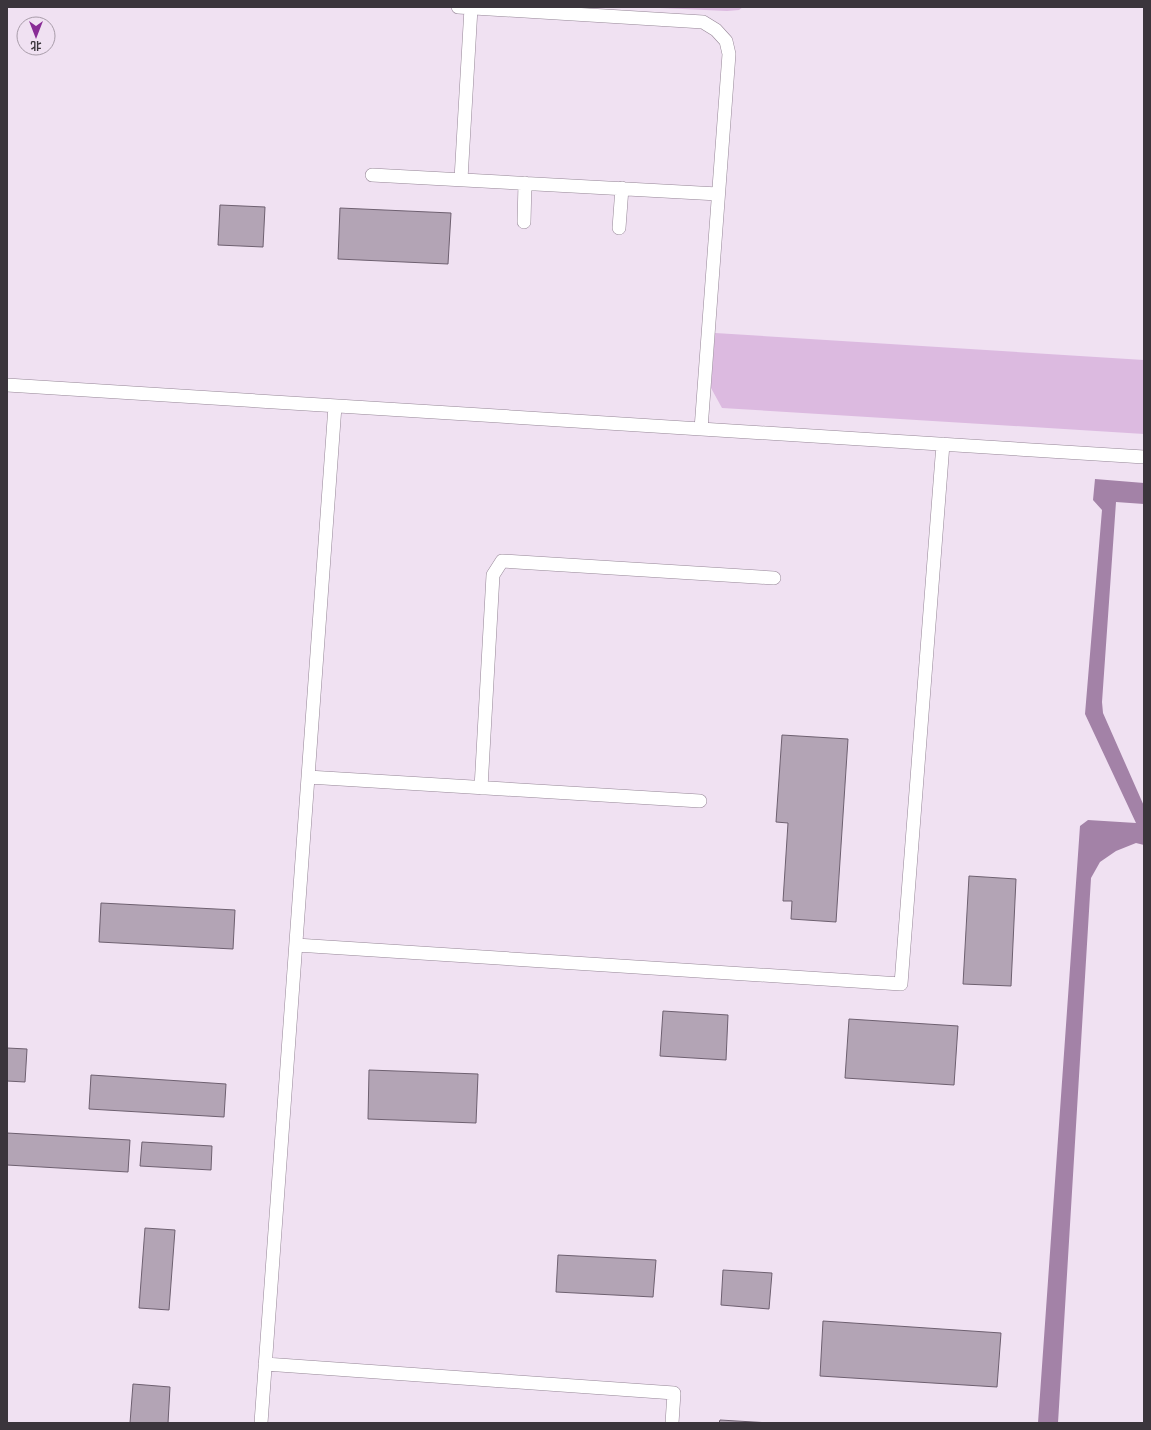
<svg xmlns="http://www.w3.org/2000/svg" width="1151" height="1430" font-family="'Zilla Slab','Noto Sans SC',serif">
<style>
.green{fill:#dcbae0}
.water{fill:#a382a7}
.building{fill:#b3a4b5;stroke:#6e6070}
.lines{fill:none;stroke-linecap:round;stroke-linejoin:round}
.lane-casing{stroke:#958696;stroke-width:14}
.lane{stroke:#fff;stroke-width:13}
</style>
<rect width="100%" height="100%" fill="#f0e1f2"/>
<path class="green" d="M638 7H743L739 10 727 11Z
M715 333 1144 360V434L722 408 711 388Z"/>
<path class="water" d="M1095 479 1144 483V504L1116 502 1102 702 1103 713 1144 806V845L1136 843 1116 851 1100 862 1091 878 1058 1423H1038L1080 826 1088 820 1136 823 1085 714 1102 510 1093 500Z"/>
<path class="building" d="M220 205 265 207 263 247 218 245Z
M340 208 451 213 448 264 338 259Z
M782 735 848 739 836 922 791 919 792 901H783L788 823 776 822Z
M969 876 1016 879 1011 986 963 984Z
M101 903 235 910 233 949 99 942Z
M663 1011 728 1015 726 1060 660 1056Z
M849 1019 958 1026 954 1085 845 1078Z
M7 1048 27 1049 25 1082 7 1081Z
M369 1070 478 1074 476 1123 368 1119Z
M91 1075 226 1084 224 1117 89 1109Z
M7 1133 130 1140 128 1172 7 1165Z
M142 1142 212 1146 211 1170 140 1166Z
M145 1228 175 1230 169 1310 139 1308Z
M558 1255 656 1260 653 1297 556 1292Z
M723 1270 772 1273 769 1309 721 1305Z
M823 1321 1001 1333 997 1387 820 1376Z
M133 1384 170 1387 168 1423H130Z
M720 1420 770 1423H719Z"/>
<g class="lines">
<defs>
<path id="lane" d="M458 7 703 22 716 30 726 41 729 54 701 429
M372 175 718 194
M461 179 471 8
M524 222 525 183
M619 228 622 188
M7 385 1144 457
M308 777 700 801
M481 788 493 575 502 561 774 578
M296 945 901 984 943 444
M265 1364 674 1393 672 1423
M261 1423 335 406"/>
</defs>
<use href="#lane" class="lane-casing"/>
<use href="#lane" class="lane"/>
</g>
<rect width="1151" height="1430" fill="none" stroke="#3b353c" stroke-width="16"/>
<g transform="translate(36 36) rotate(180)"><circle r="19" fill="#f0e1f2" stroke="#a89ca9"/>
<path d="M0-3L7 15L0 10L-7 15Z" fill="#892c96"/>
<text y="-6" font-size="11" font-weight="bold" text-anchor="middle" fill="#3b353c">北</text>
</g>
</svg>
